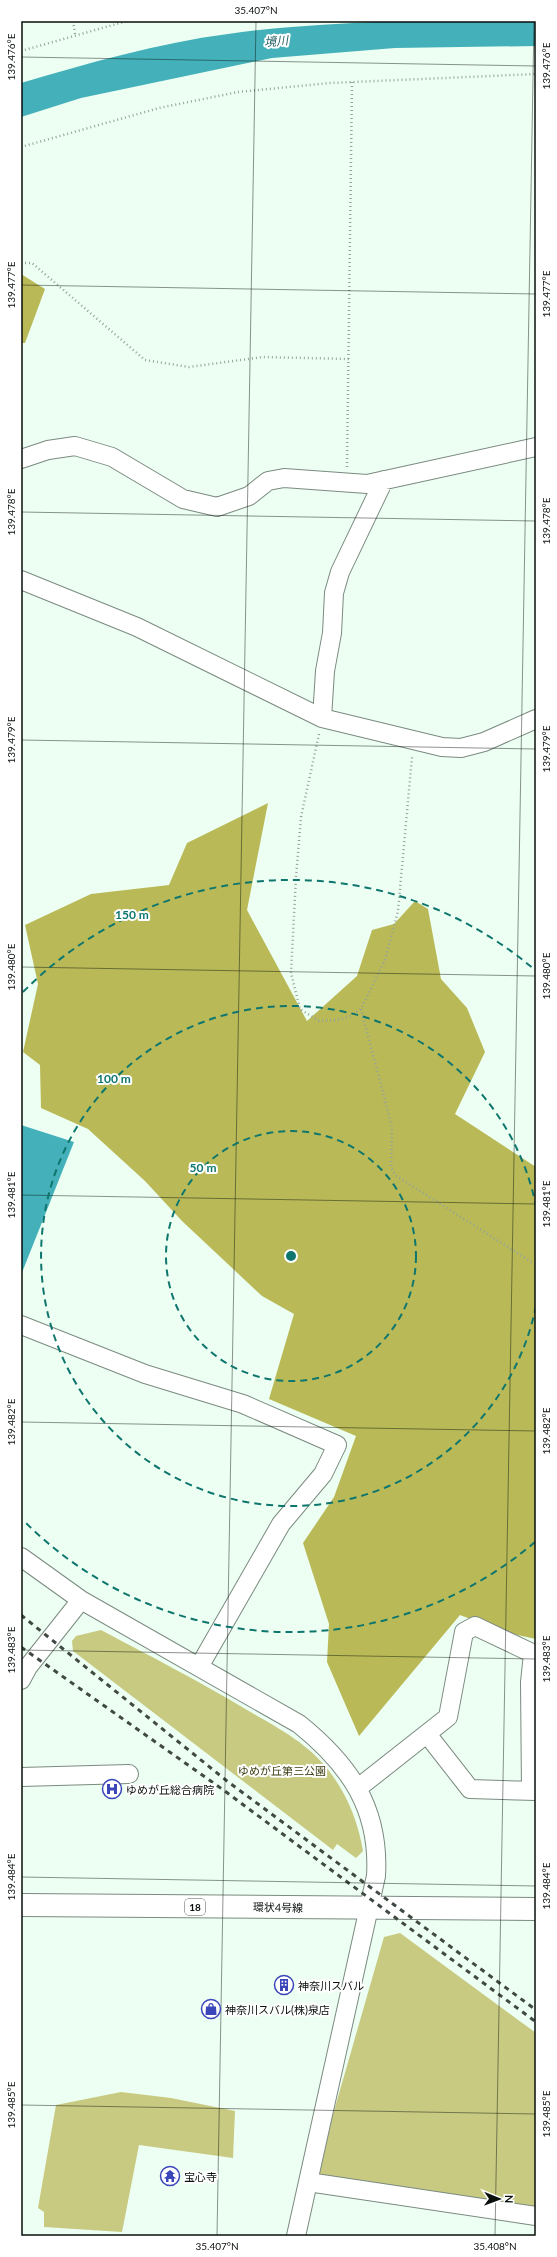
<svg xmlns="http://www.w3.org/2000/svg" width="557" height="2257" font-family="Lato,'Noto Sans JP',sans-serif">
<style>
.green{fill:#c8ca81}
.forest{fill:#b9ba57}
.water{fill:#44b1ba}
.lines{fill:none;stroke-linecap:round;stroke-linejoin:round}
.minor-casing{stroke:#7b8a80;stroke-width:20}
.major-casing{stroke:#7b8a80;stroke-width:24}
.path{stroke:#95a299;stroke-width:2.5;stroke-dasharray:1 3;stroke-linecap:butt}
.minor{stroke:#fff;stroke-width:18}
.major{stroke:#fff;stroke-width:22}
.rail{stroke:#404943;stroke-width:3;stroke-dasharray:5 5;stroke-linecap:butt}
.ticks{fill:none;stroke:#090f0b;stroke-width:1;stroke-opacity:0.45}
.ring{fill:none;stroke:#0f766e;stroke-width:2;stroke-dasharray:7 5}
.labels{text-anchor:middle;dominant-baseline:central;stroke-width:4;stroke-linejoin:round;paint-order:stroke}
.shield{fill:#fff;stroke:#535754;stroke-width:1}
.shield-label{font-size:10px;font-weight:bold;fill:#090f0b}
.park-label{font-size:11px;fill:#3d3d13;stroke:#fff}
.poi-label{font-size:11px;fill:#090f0b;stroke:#fff;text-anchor:start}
.street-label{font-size:11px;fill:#090f0b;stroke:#fff}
.water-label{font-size:12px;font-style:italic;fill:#245f64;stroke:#fff}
.centre{fill:#0f766e;stroke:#fff;stroke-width:2}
.ring-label{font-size:12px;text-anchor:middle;font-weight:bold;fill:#0f766e;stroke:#fff;stroke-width:4;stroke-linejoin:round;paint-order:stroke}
.neatline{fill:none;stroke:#090f0b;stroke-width:1.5}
.ticks-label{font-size:10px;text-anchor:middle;fill:#090f0b}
</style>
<rect width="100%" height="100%" fill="#edfef2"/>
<path class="green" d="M101 1630C150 1656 199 1681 247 1710 276 1727 308 1743 329 1771 347 1794 358 1821 363 1851L356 1858 337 1844 333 1850 73 1651 72 1641 76 1636Z
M400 1933 536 2033V2210L315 2177 384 1937Z
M121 2092 171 2098 235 2111 233 2158 139 2145 122 2232 44 2227V2212L38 2208 56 2105Z"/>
<path class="forest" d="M21 274 45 289 25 343H21Z
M268 803 247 910 307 1021 357 976 372 930 394 924 415 901 428 909 441 979 467 1008 485 1052 455 1114 536 1167V1639L504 1632 460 1615 359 1736 327 1662 329 1624 303 1543 334 1497 356 1436 269 1399 294 1314 262 1296 182 1221 145 1181 88 1129 41 1108 40 1065 23 1052 38 984 25 925 91 894 169 885 187 843Z"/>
<path class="water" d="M392 21H536V46L395 48 272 58 81 98 21 117V83C89 63 158 43 228 34 282 26 337 24 392 21Z
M21 1125 74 1142 21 1275Z"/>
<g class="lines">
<defs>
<path id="minor" d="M21 459 48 450 75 446 112 457 183 499 217 507 249 496 268 481 284 478 367 484 536 447
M21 580 137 627 322 718 442 747 461 748 484 742 536 719
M322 718 325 671 332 633 334 593 340 572 384 480
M21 1325 145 1374 243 1404 337 1445 323 1474 281 1524 199 1667
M21 1557 81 1600 299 1724C350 1765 380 1809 376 1876L296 2236
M21 1680 28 1667 81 1600
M427 1734 470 1789 536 1791
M21 1777 129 1774
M358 1788 448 1717 464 1632 475 1626 536 1655
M531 1791 530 1682 533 1654
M308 2182 536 2216"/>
<path id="major" d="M21 1905 536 1909"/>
</defs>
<use href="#minor" class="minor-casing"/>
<use href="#major" class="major-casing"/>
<path class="path" d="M73 21 75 34
M21 51 127 21
M21 147 159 108 238 92 330 83 536 74
M21 263H32L145 360 189 367 263 357 349 359
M347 467 352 82
M319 734 301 817 296 877 291 973 300 1009 319 1021 337 1020 348 1017 361 1009 385 960 398 911 412 757
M361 1009 392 1127 391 1167 395 1175 536 1265"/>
<use href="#minor" class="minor"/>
<use href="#major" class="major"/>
<path class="rail" d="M21 1615 227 1781 536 2010
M21 1647 222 1789 536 2022"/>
</g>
<path class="ticks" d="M21 57 536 66M21 285 536 294M21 512 536 521M21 740 536 749M21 967 536 976M21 1195 536 1204M21 1422 536 1431M21 1650 536 1659M21 1877 536 1886M21 2105 536 2114M217 2236 256 21M495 2236 534 21"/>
<g class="ring">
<circle cx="291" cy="1256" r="125"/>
<path d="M536 1306A250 250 0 1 1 536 1206"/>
<path d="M535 1542A376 376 0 0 1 23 1520M23 992A376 376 0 0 1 535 970"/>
</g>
<defs>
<symbol id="hospital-ring" viewBox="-11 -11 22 22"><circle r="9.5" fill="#fff" stroke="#3b46ba" stroke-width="1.5"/><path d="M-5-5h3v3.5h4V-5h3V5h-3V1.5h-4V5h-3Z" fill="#3b46ba"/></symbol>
<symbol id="building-ring" viewBox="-11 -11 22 22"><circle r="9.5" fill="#fff" stroke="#3b46ba" stroke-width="1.5"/><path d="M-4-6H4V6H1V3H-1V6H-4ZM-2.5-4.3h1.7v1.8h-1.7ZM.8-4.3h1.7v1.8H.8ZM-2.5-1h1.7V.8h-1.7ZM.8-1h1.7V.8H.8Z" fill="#3b46ba"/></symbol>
<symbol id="shop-ring" viewBox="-11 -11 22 22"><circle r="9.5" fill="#fff" stroke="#3b46ba" stroke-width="1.5"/><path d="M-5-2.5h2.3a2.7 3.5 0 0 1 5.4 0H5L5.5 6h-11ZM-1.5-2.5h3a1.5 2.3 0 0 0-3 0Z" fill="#3b46ba"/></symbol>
<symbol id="temple-ring" viewBox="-11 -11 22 22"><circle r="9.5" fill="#fff" stroke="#3b46ba" stroke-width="1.5"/><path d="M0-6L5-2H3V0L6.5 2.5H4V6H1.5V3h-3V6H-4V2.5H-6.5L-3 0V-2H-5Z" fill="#3b46ba"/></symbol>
</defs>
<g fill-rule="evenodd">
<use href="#hospital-ring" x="101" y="1778" width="22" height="22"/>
<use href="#building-ring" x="273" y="1974" width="22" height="22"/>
<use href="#shop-ring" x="200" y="1998" width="22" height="22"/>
<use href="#temple-ring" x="159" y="2165" width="22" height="22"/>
</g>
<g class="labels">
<rect class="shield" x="185" y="1899" width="20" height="16" rx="3"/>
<g class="shield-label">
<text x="195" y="1907">18</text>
</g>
<g class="park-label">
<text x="282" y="1770">ゆめが丘第三公園</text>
</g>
<g class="poi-label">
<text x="126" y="1789">ゆめが丘総合病院</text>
<text x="298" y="1985">神奈川スバル</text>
<text x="225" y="2009">神奈川スバル(株)泉店</text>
<text x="184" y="2176">宝心寺</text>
</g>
<g class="street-label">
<text transform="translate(278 1907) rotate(1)">環状4号線</text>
</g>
<g class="water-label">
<text transform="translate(276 41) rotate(-5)">境川</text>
</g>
</g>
<circle cx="291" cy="1256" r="6" class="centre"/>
<g class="ring-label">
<text x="132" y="919">150 m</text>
<text x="114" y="1083">100 m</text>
<text x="203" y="1172">50 m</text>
</g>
<rect width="557" height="2257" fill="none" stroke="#ffffff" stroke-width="44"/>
<g transform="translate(499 2199) rotate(91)" stroke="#ffffff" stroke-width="3" paint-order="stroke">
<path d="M0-3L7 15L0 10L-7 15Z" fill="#090f0b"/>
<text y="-6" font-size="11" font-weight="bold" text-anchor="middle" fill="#090f0b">N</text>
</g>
<rect x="22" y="22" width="513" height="2213" class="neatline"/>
<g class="ticks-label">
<text x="256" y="14">35.407°N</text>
<text transform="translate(11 57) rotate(-90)" y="4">139.476°E</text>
<text transform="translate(546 66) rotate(-90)" y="4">139.476°E</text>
<text transform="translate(11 285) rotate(-90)" y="4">139.477°E</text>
<text transform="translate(546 294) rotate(-90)" y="4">139.477°E</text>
<text transform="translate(11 512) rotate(-90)" y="4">139.478°E</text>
<text transform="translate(546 521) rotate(-90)" y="4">139.478°E</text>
<text transform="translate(11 740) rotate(-90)" y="4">139.479°E</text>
<text transform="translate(546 749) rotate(-90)" y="4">139.479°E</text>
<text transform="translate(11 967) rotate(-90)" y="4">139.480°E</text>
<text transform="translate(546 976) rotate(-90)" y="4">139.480°E</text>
<text transform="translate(11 1195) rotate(-90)" y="4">139.481°E</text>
<text transform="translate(546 1204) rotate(-90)" y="4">139.481°E</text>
<text transform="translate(11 1422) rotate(-90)" y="4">139.482°E</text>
<text transform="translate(546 1431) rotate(-90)" y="4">139.482°E</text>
<text transform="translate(11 1650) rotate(-90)" y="4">139.483°E</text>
<text transform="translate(546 1659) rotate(-90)" y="4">139.483°E</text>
<text transform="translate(11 1877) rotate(-90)" y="4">139.484°E</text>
<text transform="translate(546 1886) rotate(-90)" y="4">139.484°E</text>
<text transform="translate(11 2105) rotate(-90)" y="4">139.485°E</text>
<text transform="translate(546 2114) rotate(-90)" y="4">139.485°E</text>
<text x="217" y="2250">35.407°N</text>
<text x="495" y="2250">35.408°N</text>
</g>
</svg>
